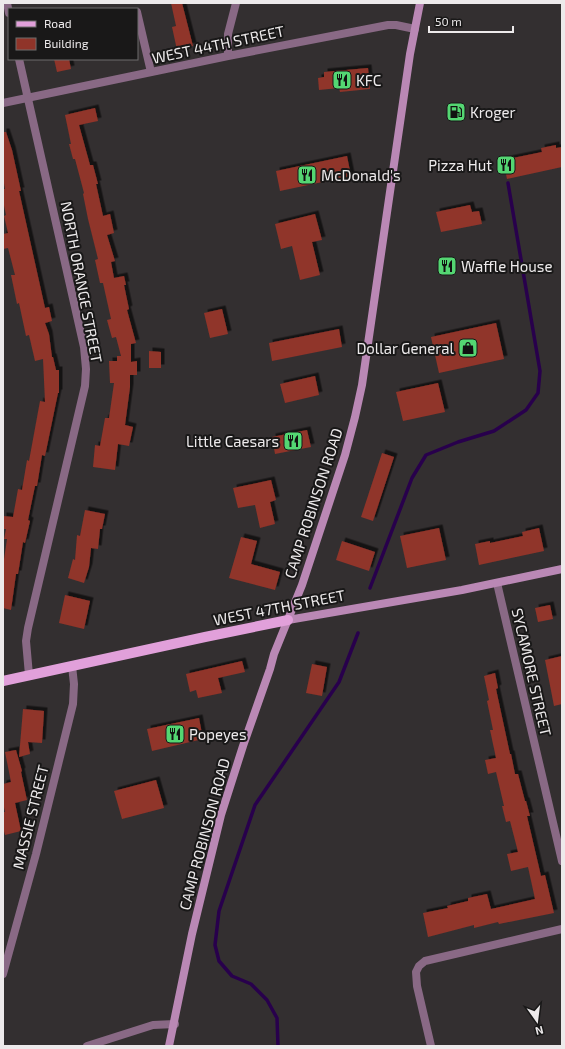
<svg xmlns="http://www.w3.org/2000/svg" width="565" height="1049" font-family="'Exo 2',sans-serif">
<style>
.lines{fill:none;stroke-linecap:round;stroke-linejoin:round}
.stream{stroke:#28004c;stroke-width:3.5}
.building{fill:#903429;filter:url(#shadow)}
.street{stroke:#896985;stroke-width:8}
.secondary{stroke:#ba88b5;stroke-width:8}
.primary{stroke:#e1a0da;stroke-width:10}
.labels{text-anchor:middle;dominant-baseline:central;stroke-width:4;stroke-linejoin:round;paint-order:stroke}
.street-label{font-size:15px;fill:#edeaeb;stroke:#191818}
.poi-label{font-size:15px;fill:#edeaeb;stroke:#191818;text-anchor:start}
</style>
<defs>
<filter id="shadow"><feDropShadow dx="3.5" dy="-3.5" stdDeviation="0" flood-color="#0009"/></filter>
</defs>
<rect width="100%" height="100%" fill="#332f30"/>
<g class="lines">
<path class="stream" d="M370 588 412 478 426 455 458 442 494 431 526 410 538 393 540 371 508 183
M278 1046 277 1018 267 1000 251 984 232 976 219 961 215 945 219 911 255 805 339 682 358 633"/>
</g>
<path class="building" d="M171 3H182L193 46 177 50 172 27 176 26Z
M54 59H69L71 69 57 72Z
M368 68 370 89 340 92 339 88 319 90 318 78 324 77V72Z
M95 108 98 121 79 125 90 165H93L98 184H96L103 216 110 214 114 233 107 235 115 261 111 262 114 278 124 276 126 285H124L129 309 127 310 136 343 131 344V362L137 361V375H130V387L125 425 133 427 129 446 118 444 115 470 93 467 95 445 100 446 105 418H109L114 383H110L109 361H117V356H121L116 337 112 338 107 320 111 319 103 283H100L95 260 98 259 88 219 83 194 84 193 75 159H73L69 144H71L65 115Z
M3 132H6L12 150 21 191H19L45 308 49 307 52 321 45 323 49 334 52 357H53L56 370H59V393H58L45 456 42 455 37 486H35L28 520 30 521 25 543 23 542 18 574H16L11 610 3 608V566L7 539H4L6 529H3V516L13 517 18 489 22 490 27 460 29 461 40 401 45 402 43 359 35 361 29 335 26 336 19 303 17 304 11 275H15L8 248 3 249V234L8 233 4 216 6 215 3 201V189H5L3 178Z
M556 145V148L562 147V167L507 179 503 160 542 152 541 148Z
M347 156 351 176 280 191 276 171Z
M470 205 472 212 479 211 482 224 441 232 436 212Z
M315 214 322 240 312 242 320 275 300 280 292 246 281 249 275 224Z
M222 309 228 334 210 338 204 313Z
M496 323 504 359 439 373 431 337Z
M339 329 342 347 272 361 269 343Z
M149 351 161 352V368H149Z
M315 376 319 395 285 403 280 384Z
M438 383 445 412 403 421 396 392Z
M307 430 311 447 275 454 272 437Z
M382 453 394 457 373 521 361 517Z
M271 480 276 500 270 502 275 524 260 528 255 505 238 508 233 488Z
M85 510 105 514 102 529H100L98 549 91 548 89 567 84 583 68 578 73 559 75 560 77 535 80 536Z
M439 528 446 560 407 568 400 536Z
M539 528 544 551 479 565 475 544 490 541V543L523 536 522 532Z
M241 537 257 541 251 564 280 572 275 590 229 578Z
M342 541 375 552 369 571 336 560Z
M65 595 90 601 84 629 59 623Z
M550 605 553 619 538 622 535 608Z
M562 656V704L554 706 545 660Z
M242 661 245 672 218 678 222 693 198 698 196 690 190 692 186 674Z
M312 664 327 667 322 696 306 693Z
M495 673 498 688 496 689 510 754H511L515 774H518L525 801H526L530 816H527L541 876 545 875 554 913 499 924 498 922 474 928V925L428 937 423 913 448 908 447 906 468 901V898L487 894 491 909 535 899 528 867 511 871 507 854 518 852 510 821 506 822 502 806H504L496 772 488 774 485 760 496 758 490 730H493L487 701 489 700 484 676Z
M23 709 44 711 42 743 28 742 30 754 19 757Z
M199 718 203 739 152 751 147 729Z
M16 750 22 771 21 772 27 800 15 803 21 831 5 835 3 828V812H5L3 803V784L11 782 5 752Z
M156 780 164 808 122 819 114 791Z"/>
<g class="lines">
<path class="street" d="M7 3 9 13
M137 12 151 72
M228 56V34L236 3
M19 59 84 347 86 369 85 386 28 628 26 641 29 675
M3 103 228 56 388 25H396L415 29
M497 583 562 861
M3 974 36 854 73 704 74 684 72 666
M87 1046 153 1025 175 1024
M431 1046 417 986 416 972 419 966 425 961 562 929"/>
<path class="secondary" d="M288 620 462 590 562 569
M169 1046 192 934 221 815 243 746 270 669 274 654 302 585 345 455 355 417 362 385 410 54 420 3"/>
<path class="primary" d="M3 681 205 637 288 620"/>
</g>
<defs>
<symbol id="restaurant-square" viewBox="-11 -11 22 22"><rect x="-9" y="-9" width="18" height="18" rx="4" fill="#54d672" stroke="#191818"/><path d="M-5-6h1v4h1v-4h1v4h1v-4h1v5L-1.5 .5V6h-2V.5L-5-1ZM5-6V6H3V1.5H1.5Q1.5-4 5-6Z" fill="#111"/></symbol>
<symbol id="fuel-square" viewBox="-11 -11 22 22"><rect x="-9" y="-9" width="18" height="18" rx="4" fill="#54d672" stroke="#191818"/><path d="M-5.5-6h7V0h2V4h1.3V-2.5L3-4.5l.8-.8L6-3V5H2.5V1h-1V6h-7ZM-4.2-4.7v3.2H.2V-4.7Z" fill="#111"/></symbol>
<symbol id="shop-square" viewBox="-11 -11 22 22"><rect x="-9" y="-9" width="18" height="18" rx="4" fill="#54d672" stroke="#191818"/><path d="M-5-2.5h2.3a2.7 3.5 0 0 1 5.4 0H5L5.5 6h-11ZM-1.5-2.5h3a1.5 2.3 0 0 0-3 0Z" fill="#111"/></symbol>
</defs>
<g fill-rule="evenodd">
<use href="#restaurant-square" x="331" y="69" width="22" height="22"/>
<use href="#fuel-square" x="445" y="101" width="22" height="22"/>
<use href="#restaurant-square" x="495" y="154" width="22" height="22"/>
<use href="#restaurant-square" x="296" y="164" width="22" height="22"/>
<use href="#restaurant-square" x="436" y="255" width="22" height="22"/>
<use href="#shop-square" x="457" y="337" width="22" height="22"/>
<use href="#restaurant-square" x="282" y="430" width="22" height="22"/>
<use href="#restaurant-square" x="164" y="723" width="22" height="22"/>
</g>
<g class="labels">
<g class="street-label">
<text transform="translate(218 44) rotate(-12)">WEST 44TH STREET</text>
<text transform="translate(82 282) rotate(79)">NORTH ORANGE STREET</text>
<text transform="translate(313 503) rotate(-72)">CAMP ROBINSON ROAD</text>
<text transform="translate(279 607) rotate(-11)">WEST 47TH STREET</text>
<text transform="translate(532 672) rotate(77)">SYCAMORE STREET</text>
<text transform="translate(30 817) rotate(-76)">MASSIE STREET</text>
<text transform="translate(204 834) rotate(-75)">CAMP ROBINSON ROAD</text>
</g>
<g class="poi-label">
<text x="356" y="80">KFC</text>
<text x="470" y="112">Kroger</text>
<text x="492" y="165" text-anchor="end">Pizza Hut</text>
<text x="321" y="175">McDonald's</text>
<text x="461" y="266">Waffle House</text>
<text x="454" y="348" text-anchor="end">Dollar General</text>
<text x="279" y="441" text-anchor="end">Little Caesars</text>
<text x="189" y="734">Popeyes</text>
</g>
</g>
<rect width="565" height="1049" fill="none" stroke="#edeaeb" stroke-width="8"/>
<rect x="8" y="8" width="130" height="52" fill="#191818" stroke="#6e6c6c"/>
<rect x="16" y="21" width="20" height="6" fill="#e1a0da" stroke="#6e6c6c"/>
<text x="44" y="28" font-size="12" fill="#edeaeb">Road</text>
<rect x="16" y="38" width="20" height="12" fill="#903429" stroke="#6e6c6c"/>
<text x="44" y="48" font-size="12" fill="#edeaeb">Building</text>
<g transform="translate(537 1021) rotate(166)" stroke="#191818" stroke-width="3" paint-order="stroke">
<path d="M0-3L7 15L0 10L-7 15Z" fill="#edeaeb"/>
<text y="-6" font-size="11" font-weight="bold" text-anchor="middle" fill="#edeaeb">N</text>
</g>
<path d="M429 26v6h84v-6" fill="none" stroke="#edeaeb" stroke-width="2"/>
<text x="435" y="26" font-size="12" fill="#edeaeb" stroke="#191818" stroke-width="3" paint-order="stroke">50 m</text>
</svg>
